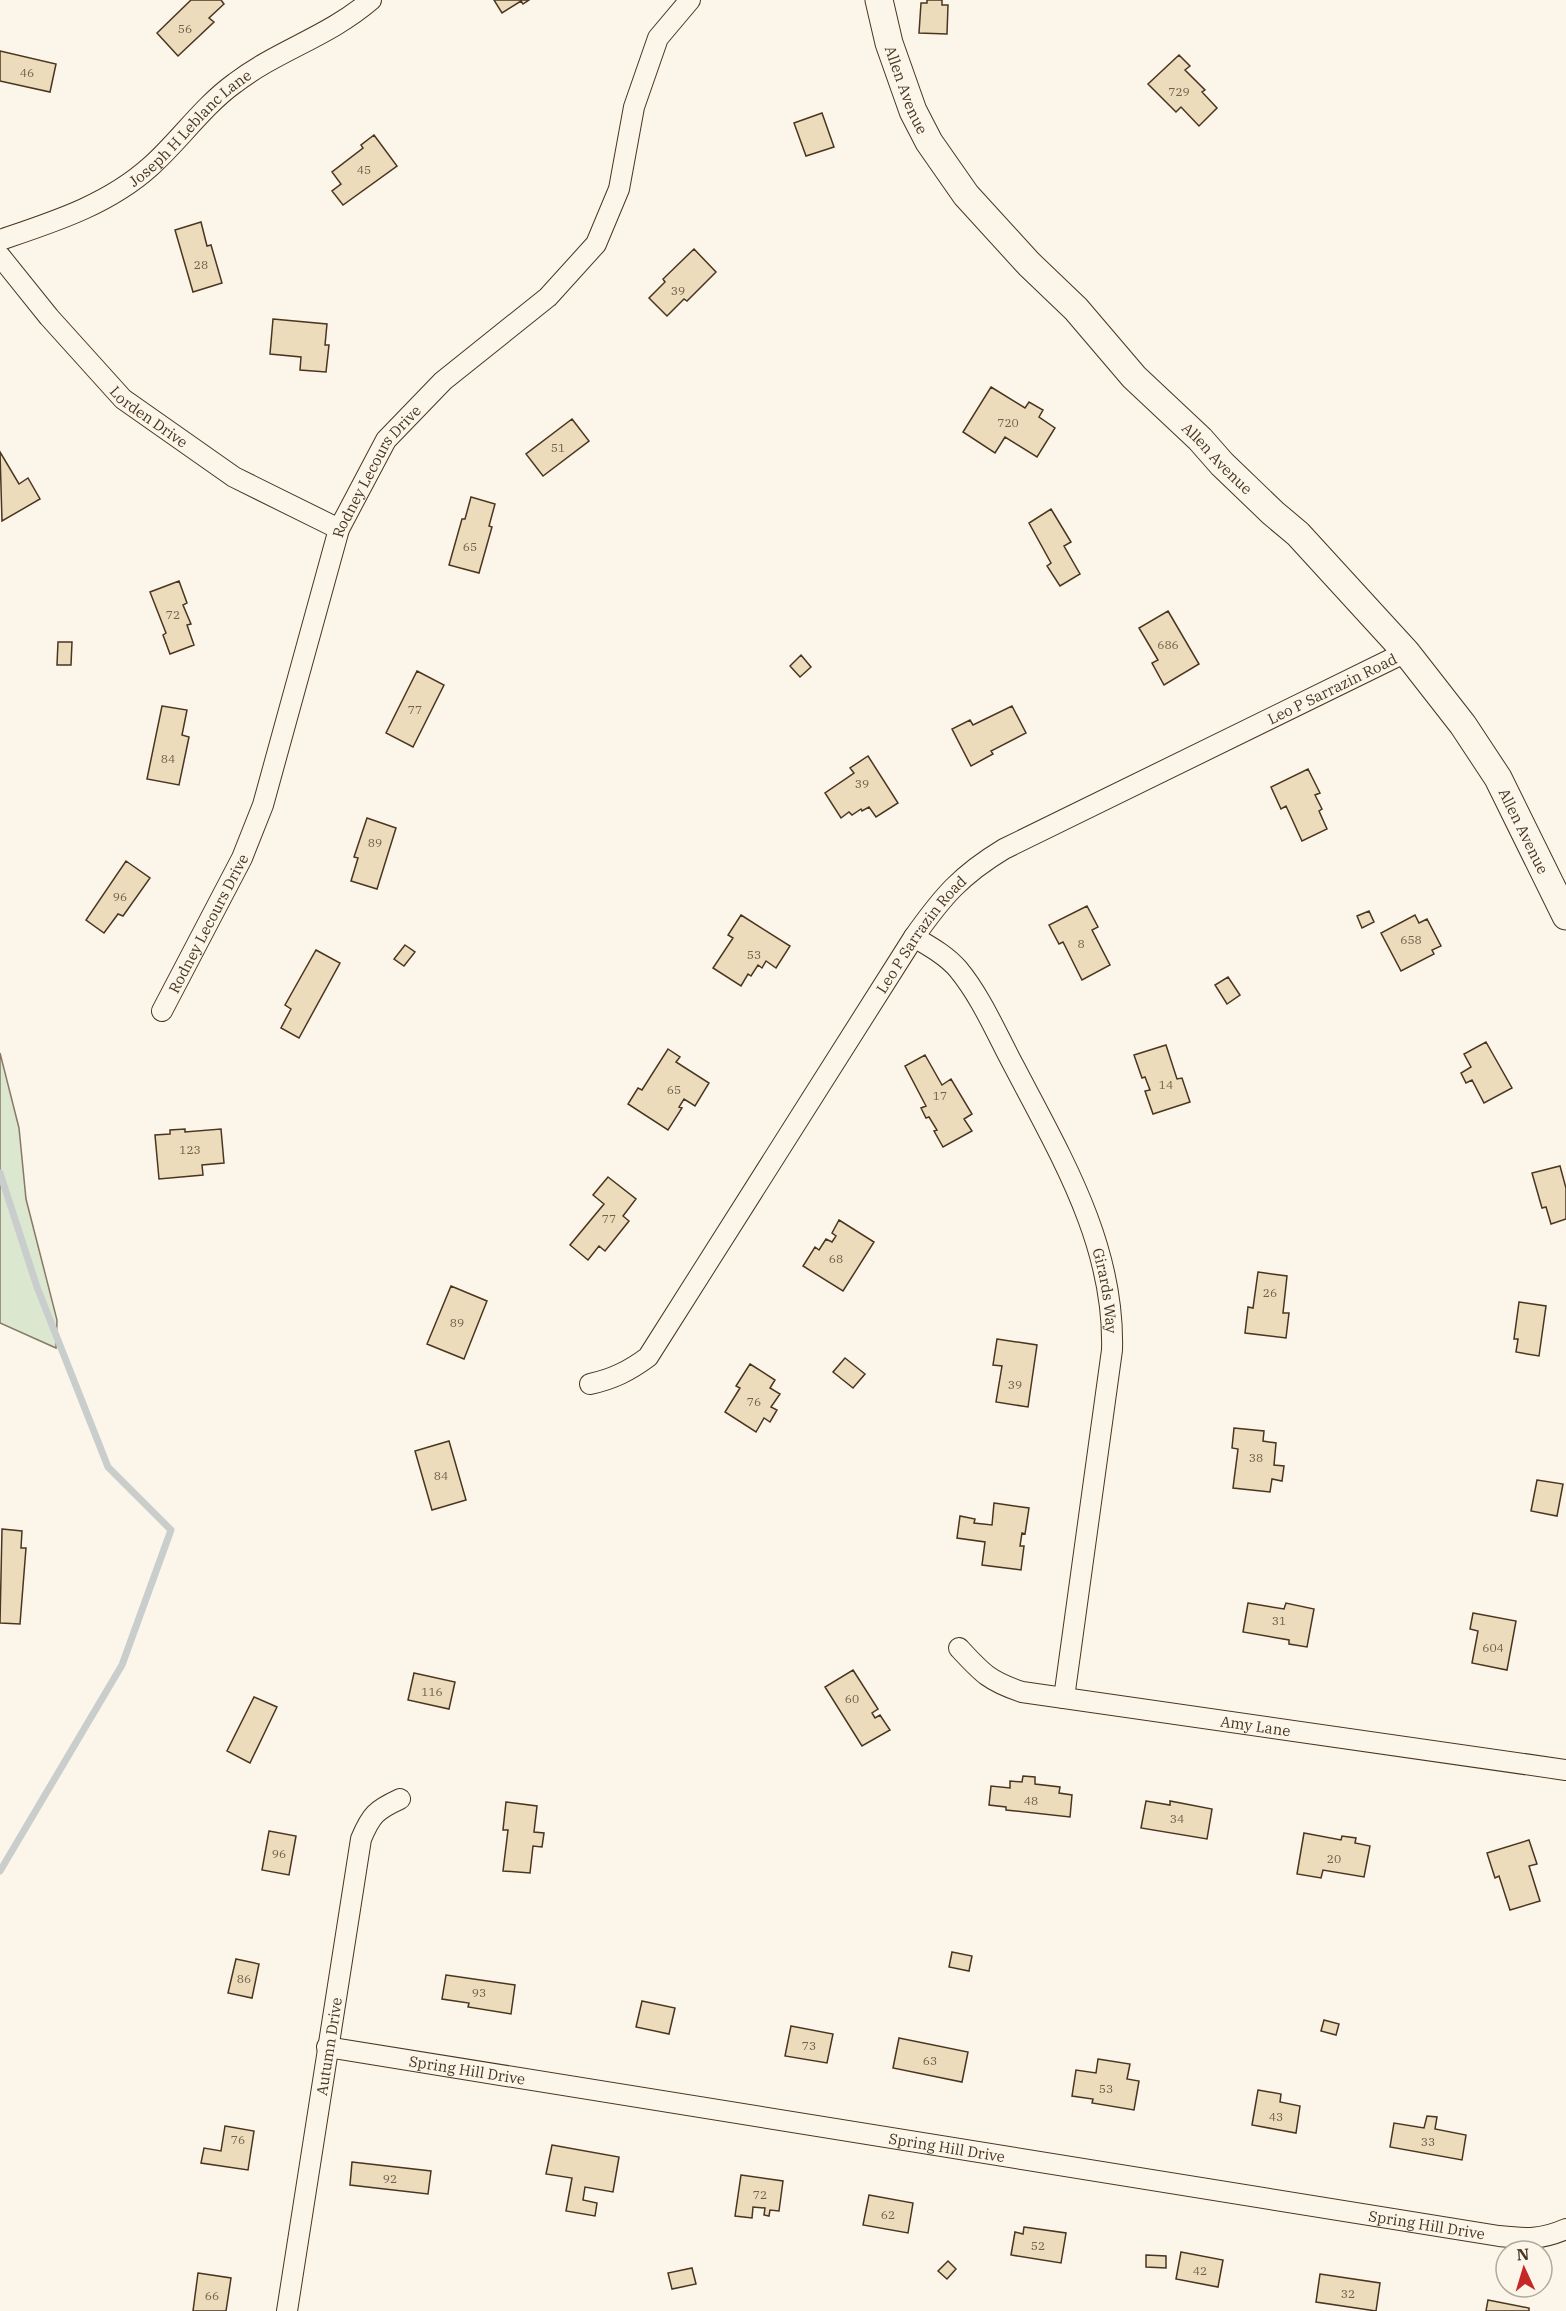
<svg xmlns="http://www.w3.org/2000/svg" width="1566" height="2311" font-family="'IBM Plex Serif',serif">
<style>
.green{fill:#dce7d0;stroke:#887966;stroke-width:1.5}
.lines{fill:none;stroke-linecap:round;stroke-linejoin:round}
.stream{stroke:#c9cecd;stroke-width:7}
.building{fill:#ecdcbc;stroke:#4a3520;stroke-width:1.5}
.street-casing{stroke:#4a3520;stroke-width:22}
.secondary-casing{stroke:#4a3520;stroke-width:29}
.street{stroke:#fbf6e9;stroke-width:20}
.secondary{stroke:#fbf6e9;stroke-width:27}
.labels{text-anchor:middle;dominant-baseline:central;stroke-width:4.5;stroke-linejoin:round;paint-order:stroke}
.number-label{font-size:12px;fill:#725f47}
.street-label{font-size:15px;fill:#4a3520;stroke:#fbf6e9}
</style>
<rect width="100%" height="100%" fill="#fbf6e9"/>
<path class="green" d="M0 1053 19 1128 26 1199 57 1320 56 1348 0 1323Z"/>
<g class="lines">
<path class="stream" d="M0 1173 37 1287 108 1467 171 1530 122 1665 0 1871"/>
</g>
<path class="building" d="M191 0H221L224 4 209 18 214 22 178 56 157 33Z
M494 0H529L523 4 521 1 502 13Z
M927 0H942V5H948L947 34 919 33 921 3H927Z
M0 51 56 64 50 92 0 81Z
M1179 55 1190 66 1185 70 1205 90 1202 92 1217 108 1199 126 1181 107 1176 112 1148 84Z
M822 113 834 147 806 156 794 123Z
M374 135 397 166 343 205 332 191 341 184 332 172 363 148 361 145Z
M201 222 207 246 211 245 222 283 193 292 175 230Z
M694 249 716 272 687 301 684 299 667 316 649 298 665 282 663 279Z
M273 319 327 324 325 345H329L326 372 300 370 301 357 270 354Z
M991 387 1025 408 1029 402 1043 410 1039 417 1055 428 1037 457 1005 437 995 453 963 432Z
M572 419 589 441 543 476 526 454Z
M0 452 19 484 28 478 40 499 2 521Z
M471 497 495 504 489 526 492 527 479 573 449 565 462 519H465Z
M1051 509 1071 542 1064 546 1080 574 1060 586 1047 566 1051 563 1029 523Z
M179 581 187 603 183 605 191 624 187 625 194 645 170 654 163 635 166 633 150 592Z
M1168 611 1199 664 1164 685 1152 663 1158 660 1139 628Z
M58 642H72L71 665H57Z
M801 655 811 667 800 677 790 666Z
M417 671 444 685 413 747 386 733Z
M162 706 187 710 182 735 189 737 179 785 147 779Z
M1012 706 1026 733 991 751 993 754 971 766 952 729 970 720 973 725Z
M868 756 898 803 876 817 869 807 862 811 861 809 852 815 849 812 841 818 825 793 854 773 850 768Z
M1308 769 1320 793 1315 795 1322 809 1319 811 1327 829 1302 841 1286 806 1281 809 1271 787Z
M367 818 396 828 377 889 351 881 358 858 354 857Z
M126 861 150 878 123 916 118 914 104 933 86 920Z
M1087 906 1098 927 1092 930 1110 965 1082 980 1063 942 1059 944 1049 925Z
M1369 911 1374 922 1362 928 1357 916Z
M741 915 790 946 776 968 766 961 762 968 758 965 751 976 748 974 741 986 713 968 733 938 728 935Z
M1415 915 1419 923 1427 919 1441 946 1432 950 1434 954 1401 971 1381 933Z
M405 945 415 952 404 966 394 959Z
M316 950 340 963 299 1038 281 1028 291 1009 285 1005Z
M1228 977 1240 995 1227 1004 1215 985Z
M1486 1042 1512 1088 1484 1103 1472 1080 1466 1083 1461 1073 1471 1067 1464 1054Z
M1166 1045 1177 1079 1182 1078 1190 1102 1153 1114 1145 1091 1150 1090 1145 1077 1142 1078 1134 1055Z
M668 1049 680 1057 676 1062 709 1083 695 1106 684 1099 679 1107 682 1108 668 1130 628 1104 638 1088 642 1090Z
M925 1055 942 1085 951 1079 972 1114 964 1119 972 1131 943 1147 934 1131 937 1130 929 1117 926 1118 921 1108 926 1106 905 1066Z
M185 1129V1132L221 1129 224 1163 202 1165 203 1175 159 1179 155 1135 170 1134V1130Z
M1560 1166 1566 1188V1219L1551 1224 1546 1207 1542 1208 1532 1173Z
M608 1177 636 1199 623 1216 629 1221 605 1251 599 1246 588 1260 570 1245 604 1204 593 1195Z
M839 1220 874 1242 843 1291 803 1266 815 1247 819 1250 826 1239 832 1242 836 1236 832 1233Z
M1258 1272 1287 1276 1283 1313H1289L1286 1338 1245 1333 1248 1307 1253 1308Z
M451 1286 487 1301 464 1359 427 1344Z
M1519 1302 1546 1306 1539 1356 1516 1352 1518 1339H1514Z
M997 1339 1037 1345 1028 1407 996 1402 1002 1366 993 1365Z
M845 1358 865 1374 853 1388 833 1372Z
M750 1364 775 1380 770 1388 780 1394 771 1407 777 1410 770 1422 764 1418 756 1432 725 1412 740 1388 736 1386Z
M1234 1428 1264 1431 1263 1441 1276 1443 1274 1465 1284 1466 1282 1481 1272 1479 1270 1492 1233 1488 1238 1449 1232 1448Z
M449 1441 466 1500 432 1510 415 1451Z
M1537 1480 1563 1484 1557 1516 1531 1511Z
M994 1503 1029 1508 1025 1534 1022 1533 1020 1546H1024L1021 1570 982 1565 985 1542 957 1538 960 1516 975 1519 974 1523 992 1525Z
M2 1529 22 1531 21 1548H26L20 1624 0 1623Z
M1248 1603 1284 1609 1286 1603 1314 1609 1307 1647 1289 1644V1640L1243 1632Z
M1473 1613 1516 1621 1507 1670 1472 1663 1478 1631 1470 1629Z
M853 1670 878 1709 872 1713 875 1718 880 1715 890 1730 862 1746 825 1687Z
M414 1673 455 1682 449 1709 408 1700Z
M254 1697 277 1707 250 1763 227 1751Z
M1023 1776 1035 1777V1784L1060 1787 1059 1793 1072 1795 1070 1817 1006 1810V1807L989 1805 991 1786 1010 1788V1781L1022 1782Z
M1146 1801 1170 1805V1801L1212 1809 1207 1839 1141 1828Z
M506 1802 537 1806 534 1832 544 1833 542 1847 533 1846 530 1873 503 1871 508 1830H503Z
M269 1831 296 1836 289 1875 262 1870Z
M1304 1833 1341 1840 1342 1836 1356 1838 1355 1843 1370 1846 1364 1877 1323 1870 1321 1878 1297 1874Z
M1529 1840 1537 1864 1529 1866 1540 1901 1510 1910 1499 1876 1495 1878 1487 1853Z
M952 1952 972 1956 969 1971 949 1967Z
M236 1959 259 1964 252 1998 228 1993Z
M446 1975 515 1985 511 2014 468 2007 469 2003 442 1999Z
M642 2001 675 2008 669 2034 636 2027Z
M1324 2020 1339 2024 1336 2035 1321 2031Z
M791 2026 833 2034 827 2063 785 2056Z
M899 2038 968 2052 962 2082 893 2068Z
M1098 2059 1130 2064 1127 2079 1139 2081 1134 2110 1092 2103 1093 2099 1072 2096 1076 2070 1096 2073Z
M1258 2090 1281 2094 1280 2102 1300 2106 1296 2133 1252 2125Z
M1427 2116 1437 2117 1435 2129 1466 2135 1462 2160 1390 2147 1394 2123 1424 2128Z
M225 2126 254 2131 248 2170 201 2163 204 2148 221 2151Z
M552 2145 619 2157 613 2192 585 2187 583 2200 597 2203 595 2216 566 2211 572 2178 546 2174Z
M352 2162 431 2171 428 2194 350 2185Z
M741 2175 783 2181 779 2211 770 2210 769 2216 764 2215 765 2208 753 2207 752 2218 735 2216Z
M869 2195 913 2203 908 2233 863 2225Z
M1024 2227 1066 2233 1061 2263 1011 2255 1015 2232 1023 2234Z
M1181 2252 1223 2260 1218 2287 1176 2279Z
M1146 2255 1166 2256V2268L1146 2267Z
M948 2261 956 2269 947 2279 938 2271Z
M692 2268 696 2284 672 2289 668 2273Z
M198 2273 231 2278 226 2311H193Z
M1320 2274 1380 2283 1376 2311 1316 2302Z
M1488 2300 1529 2308V2311H1486Z"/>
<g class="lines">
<defs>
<g id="street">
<path id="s1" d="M0 240C53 222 108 205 151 166 180 140 203 106 235 83 278 50 328 37 371 0"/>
<path id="s2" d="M0 256 49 317 123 399 234 477 339 529"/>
<path id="s3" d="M914 937C929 946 946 955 958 969 982 998 997 1035 1015 1068 1062 1158 1115 1246 1112 1350L1064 1698"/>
<path id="s4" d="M162 1011 242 858 263 805 339 529 386 440 443 381 548 297 596 244 619 189 634 107 658 38 690 0"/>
<path id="s5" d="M590 1384C613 1379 629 1371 648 1357L914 937C943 896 961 875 1004 849L1406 652"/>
<path id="s6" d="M959 1648C982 1673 989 1681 1022 1692L1566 1770"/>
<path id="s7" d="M327 2047 1499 2236C1526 2239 1541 2240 1566 2229"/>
<path id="s8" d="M287 2311 361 1839C371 1815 376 1810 400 1799"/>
</g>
<g id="secondary">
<path id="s9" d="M879 0 889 43 913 111 929 142 966 195 1029 264 1076 309 1134 377 1200 439 1222 464 1273 513 1298 534 1406 652 1463 725 1498 778 1566 916"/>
</g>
</defs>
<use href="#street" class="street-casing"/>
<use href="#secondary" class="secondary-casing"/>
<use href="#street" class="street"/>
<use href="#secondary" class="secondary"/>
</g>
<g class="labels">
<g class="number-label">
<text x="185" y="28">56</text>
<text x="27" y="72">46</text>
<text x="1179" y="91">729</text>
<text x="364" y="169">45</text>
<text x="201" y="264">28</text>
<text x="678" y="290">39</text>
<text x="1008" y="422">720</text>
<text x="558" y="447">51</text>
<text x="470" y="546">65</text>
<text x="173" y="614">72</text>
<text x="1168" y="644">686</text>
<text x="415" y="709">77</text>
<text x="168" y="758">84</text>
<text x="862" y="783">39</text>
<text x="375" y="842">89</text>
<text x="120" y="896">96</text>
<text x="1411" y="939">658</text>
<text x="1081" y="943">8</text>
<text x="754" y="954">53</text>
<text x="1166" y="1084">14</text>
<text x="674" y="1089">65</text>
<text x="940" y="1095">17</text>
<text x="190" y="1149">123</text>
<text x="609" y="1218">77</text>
<text x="836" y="1258">68</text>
<text x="1270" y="1292">26</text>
<text x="457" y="1322">89</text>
<text x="1015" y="1384">39</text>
<text x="754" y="1401">76</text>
<text x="1256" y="1457">38</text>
<text x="441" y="1475">84</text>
<text x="1279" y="1620">31</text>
<text x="1493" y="1647">604</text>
<text x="432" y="1691">116</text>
<text x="852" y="1698">60</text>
<text x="1031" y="1800">48</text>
<text x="1177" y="1818">34</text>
<text x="279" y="1853">96</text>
<text x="1334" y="1858">20</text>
<text x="244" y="1978">86</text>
<text x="479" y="1992">93</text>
<text x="809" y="2045">73</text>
<text x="930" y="2060">63</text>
<text x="1106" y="2088">53</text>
<text x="1276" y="2116">43</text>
<text x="238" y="2139">76</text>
<text x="1428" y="2141">33</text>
<text x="390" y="2178">92</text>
<text x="760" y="2194">72</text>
<text x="888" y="2214">62</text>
<text x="1038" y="2245">52</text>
<text x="1200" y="2270">42</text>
<text x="1348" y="2293">32</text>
<text x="212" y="2295">66</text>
</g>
<g class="street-label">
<text stroke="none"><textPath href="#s9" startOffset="94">Allen Avenue</textPath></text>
<text stroke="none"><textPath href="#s1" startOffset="224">Joseph H Leblanc Lane</textPath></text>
<text stroke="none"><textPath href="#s2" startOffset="220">Lorden Drive</textPath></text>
<text stroke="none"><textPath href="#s9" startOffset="580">Allen Avenue</textPath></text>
<text stroke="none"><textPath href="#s4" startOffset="585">Rodney Lecours Drive</textPath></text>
<text stroke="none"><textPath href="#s5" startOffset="1054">Leo P Sarrazin Road</textPath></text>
<text stroke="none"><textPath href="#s9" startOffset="1066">Allen Avenue</textPath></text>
<text stroke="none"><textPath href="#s4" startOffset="99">Rodney Lecours Drive</textPath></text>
<text stroke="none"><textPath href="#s5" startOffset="568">Leo P Sarrazin Road</textPath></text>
<text stroke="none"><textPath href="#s3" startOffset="411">Girards Way</textPath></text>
<text stroke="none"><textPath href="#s6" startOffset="314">Amy Lane</textPath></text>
<text stroke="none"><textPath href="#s8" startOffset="268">Autumn Drive</textPath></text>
<text stroke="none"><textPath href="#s7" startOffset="142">Spring Hill Drive</textPath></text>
<text stroke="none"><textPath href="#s7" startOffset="628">Spring Hill Drive</textPath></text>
<text stroke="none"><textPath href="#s7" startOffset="1114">Spring Hill Drive</textPath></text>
</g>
</g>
<g transform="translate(1524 2269) rotate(356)"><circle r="28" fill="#fbf6e9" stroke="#b4a999" stroke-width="1.5"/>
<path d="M0-4.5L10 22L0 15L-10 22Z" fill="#c62828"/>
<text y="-9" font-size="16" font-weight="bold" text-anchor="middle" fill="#4a3520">N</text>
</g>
</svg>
